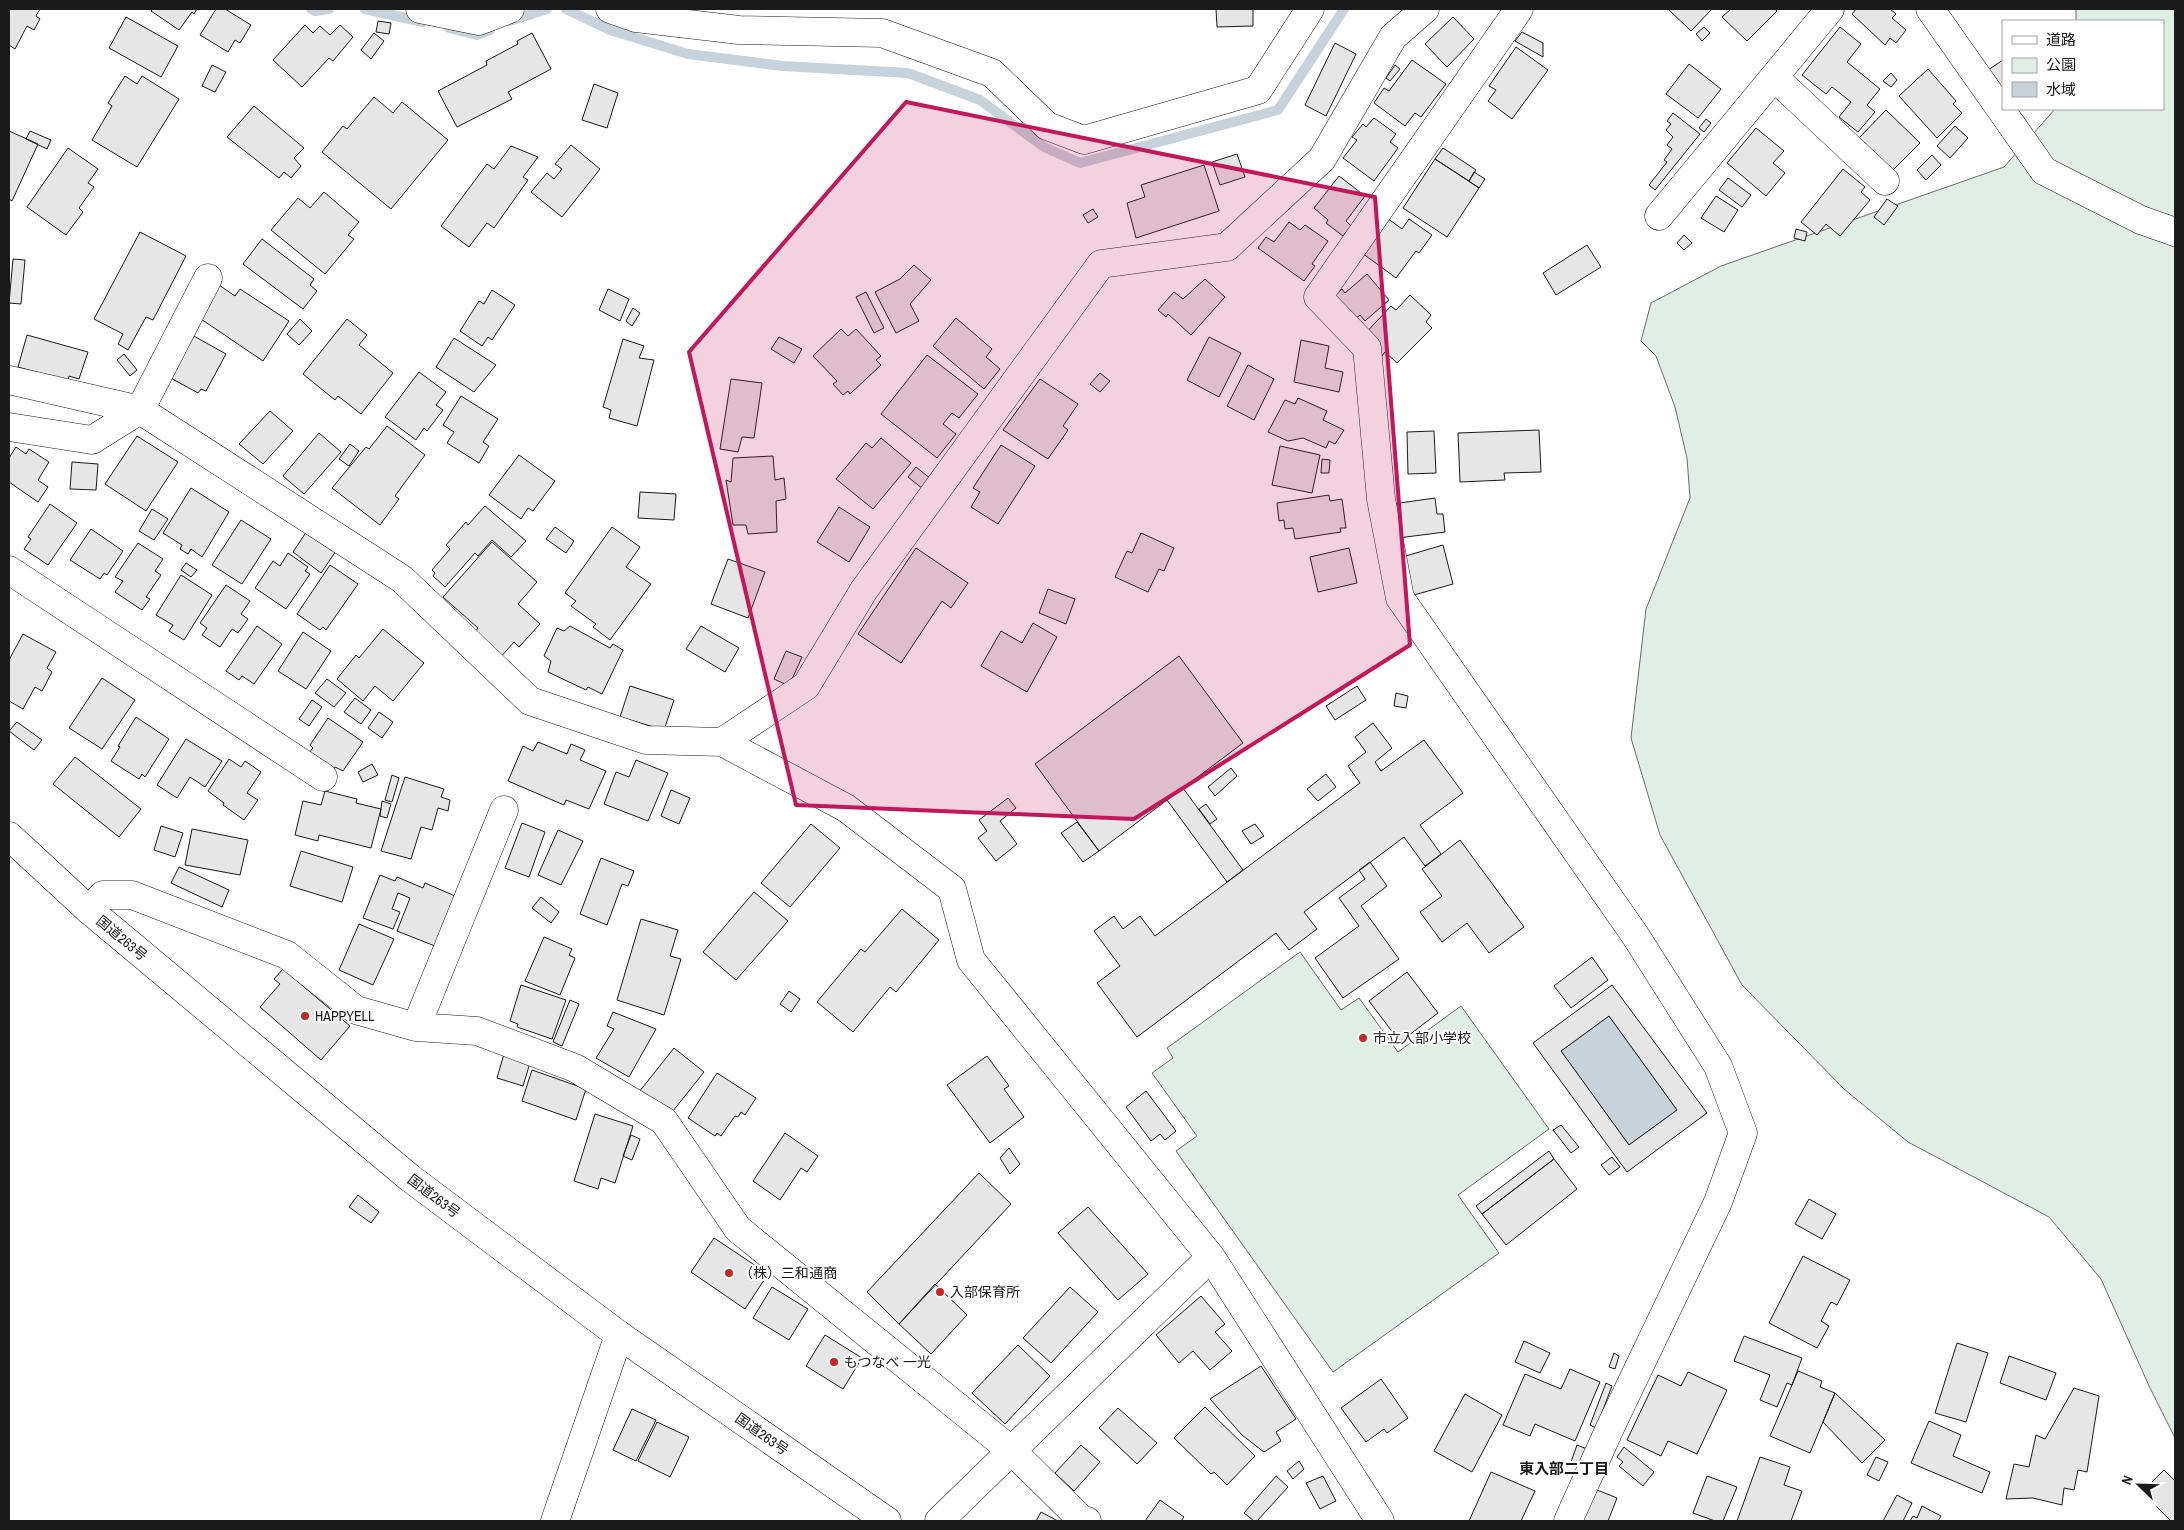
<svg xmlns="http://www.w3.org/2000/svg" width="2184" height="1530" font-family="'Archivo Narrow','Noto Sans JP',sans-serif">
<style>
.green{fill:#e0efe3;stroke:#6a6a6a}
.water{fill:#c6d2dc;stroke:#6a6a6a}
.lines{fill:none;stroke-linecap:round;stroke-linejoin:round}
.stream{stroke:#c6d2dc;stroke-width:10}
.building{fill:#e6e6e6;stroke:#1a1a1a;fill-rule:evenodd}
.minor-casing{stroke:#1a1a1a;stroke-width:29}
.highway-casing{stroke:#1a1a1a;stroke-width:29}
.minor{stroke:#fff;stroke-width:28}
.highway{stroke:#fff;stroke-width:28}
.marked{fill:#c2185b;fill-opacity:0.2;stroke:#c2185b;stroke-width:4;stroke-linejoin:round}
.poi-dot{fill:#c62828;stroke:#fff;stroke-width:2}
.labels{text-anchor:middle;dominant-baseline:central;stroke-width:4;stroke-linejoin:round;paint-order:stroke}
.street-label{font-size:14px;fill:#1a1a1a;stroke:#fff}
.poi-label{font-size:14px;fill:#1a1a1a;stroke:#fff;text-anchor:start}
.neighbourhood-label{font-size:15px;font-weight:bold;fill:#1a1a1a;stroke:#fff}
</style>
<rect width="100%" height="100%" fill="#fff"/>
<path class="green" d="M2076 9H2175V1438L2150 1388 2101 1279 2049 1217 1908 1142 1844 1089 1742 985 1660 835 1631 738 1646 609 1690 498 1687 458 1675 407 1656 356 1641 341 1651 303 1721 266 2004 167 2055 109H2163V21H2076Z
M1300 952 1341 1010 1359 998 1398 1052 1461 1006 1549 1129 1458 1195 1499 1253 1333 1372 1176 1151 1197 1136 1152 1073 1173 1058 1167 1048Z"/>
<path class="water" d="M1609 1016 1677 1110 1629 1145 1561 1051Z"/>
<g class="lines">
<path class="stream" d="M311 9 315 11 329 9
M365 9 423 22
M566 9 610 30 688 54 783 66 908 73 980 100 1044 147 1080 163 1278 110 1344 9
M510 21 547 9
M449 28 477 35 490 30"/>
</g>
<path class="building" d="M9 9H40L36 16 40 19 34 30 27 26 15 49 9 45Z
M153 9H197L194 14 192 12 179 30 151 11Z
M216 9H225L251 25 240 43 235 40 228 52 200 35Z
M1216 9H1253V26L1217 27Z
M1668 9H1712L1691 31Z
M1731 9H1775L1777 11 1747 41 1722 17Z
M1856 9H1890L1896 14 1892 18 1906 30 1896 43 1890 38 1885 45 1852 14Z
M126 17 178 46 161 77 109 48Z
M1453 17 1474 39 1447 67 1425 44Z
M378 21 391 23 389 34 376 32Z
M305 25 313 33 320 26 330 35 340 25 353 37 333 61 329 58 302 87 273 60Z
M1704 27 1710 33 1702 41 1696 34Z
M1840 27 1861 44 1847 62 1880 89 1867 105 1875 112 1858 132 1839 117 1851 102 1832 87 1826 94 1802 75Z
M1522 32 1543 43V57L1515 41Z
M374 33 384 41 371 59 361 50Z
M532 33 551 69 508 92 512 99 457 127 438 91 487 65 486 61 518 44 517 41Z
M1335 43 1356 54 1326 116 1305 105Z
M1516 47 1548 70 1512 119 1488 101 1496 90 1489 86Z
M1412 60 1446 84 1421 117 1415 113 1405 126 1374 103 1384 88 1389 91Z
M2003 60V97L1985 72Z
M1689 64 1721 89 1698 118 1666 94Z
M212 65 226 72 215 92 202 86Z
M1395 65 1400 69 1390 81 1386 78Z
M1928 69 1956 101 1953 104 1962 113 1937 138 1899 96Z
M1891 73 1897 80 1891 87 1883 81Z
M125 76 137 84 142 76 179 99 137 167 92 140 112 106 108 103Z
M594 84 618 93 607 128 582 120Z
M374 97 393 113 402 102 448 140 391 209 322 152 343 126 347 129Z
M254 106 304 148 294 158 301 166 291 178 284 172 279 178 227 137Z
M1886 110 1920 143 1890 173 1857 140Z
M1673 113 1700 134 1655 190 1649 185 1667 162 1664 160 1672 149 1667 145 1673 137 1666 130 1671 124 1667 121Z
M1374 118 1396 134 1390 142 1398 148 1374 181 1343 158 1357 140 1352 137 1363 124 1366 127Z
M1706 119 1711 123 1704 132 1699 128Z
M1955 126 1968 138 1950 158 1937 146Z
M1756 128 1784 151 1773 163 1785 173 1766 196 1727 163Z
M9 131 38 144 12 201 9 199Z
M30 131 51 140 47 149 26 139Z
M571 145 600 169 562 217 531 192 547 173 554 179 562 169 555 164Z
M511 146 538 157 523 177 528 180 494 228 487 223 469 247 441 226 487 164 494 169Z
M68 148 98 169 88 183 94 187 79 208 83 212 66 235 27 207Z
M1443 148 1476 170 1469 181 1435 159Z
M1237 154 1245 177 1220 185 1212 162Z
M1932 155 1941 165 1926 180 1917 170Z
M1435 159 1479 188 1447 237 1403 208Z
M1204 165 1219 211 1136 238 1127 203 1145 197 1141 185Z
M1843 169 1865 187 1861 192 1870 200 1840 236 1826 224 1817 235 1801 222Z
M1474 172 1485 179 1479 188 1469 181Z
M1339 176 1365 196 1346 221 1351 226 1343 236 1326 223 1328 220 1314 208Z
M1728 178 1751 195 1742 207 1719 190Z
M324 192 359 222 348 235 354 239 325 274 271 230 298 198 310 208Z
M1716 196 1738 210 1724 232 1701 218Z
M1887 199 1898 206 1884 225 1874 217Z
M1093 209 1098 217 1088 223 1083 215Z
M1387 218 1402 229 1409 219 1432 235 1419 253 1416 251 1396 278 1362 253Z
M1289 222 1300 230 1305 225 1328 241 1312 264 1315 266 1304 281 1258 248 1266 237 1274 242Z
M1796 229 1807 232 1805 241 1794 238Z
M140 232 186 256 153 320 146 317 128 350 118 344 123 334 94 319Z
M1684 235 1692 243 1684 250 1677 243Z
M262 239 314 279 310 285 317 291 303 309 243 264Z
M1587 245 1601 267 1556 295 1543 273Z
M13 259 25 260 21 304 9 303Z
M914 265 931 280 910 304 919 321 896 333 875 292 900 279Z
M1367 274 1389 300 1365 321 1360 315 1352 322 1332 298 1342 289 1345 293Z
M1205 279 1225 297 1191 335 1168 314 1166 317 1158 310 1174 292 1183 299Z
M219 285 235 296 240 289 289 321 263 361 198 317Z
M608 289 629 299 620 321 599 310Z
M492 290 515 305 492 340 488 337 482 346 460 331 479 301 484 304Z
M866 292 884 328 874 333 856 297Z
M1410 295 1431 315 1426 322 1432 328 1397 363 1385 352 1381 357 1361 338 1391 306 1396 310Z
M633 308 640 313 632 326 626 321Z
M956 318 992 349 986 357 1000 369 984 389 933 346Z
M300 319 312 331 299 345 287 334Z
M347 319 367 335 359 345 393 373 361 414 338 396 335 400 303 374Z
M841 329 848 336 856 329 881 356 876 360 881 365 850 394 848 391 843 395 833 384 837 381 813 356Z
M27 335 88 352 79 379 69 376 68 381 18 367Z
M192 335 226 354 206 391 201 389 198 393 169 377Z
M779 337 802 349 794 363 771 349Z
M1209 337 1241 353 1219 397 1187 380Z
M454 338 496 365 474 392 436 367Z
M623 339 644 346 639 358 654 360 637 426 609 418 611 410 603 407Z
M1301 340 1329 346 1325 368 1343 372 1339 392 1294 382Z
M124 354 137 370 130 376 117 360Z
M927 355 978 394 959 418 952 413 943 424 956 434 937 458 881 414Z
M1248 365 1274 379 1254 420 1227 406Z
M419 372 446 392 436 405 443 410 427 431 424 428 416 440 385 417Z
M1100 373 1110 381 1100 392 1090 384Z
M731 379 762 383 754 438 742 437 738 452 720 449Z
M1040 379 1078 404 1063 426 1068 430 1048 459 1003 430Z
M461 396 498 419 483 442 489 446 479 463 447 443 454 432 443 425Z
M1298 398 1327 411 1323 420 1344 430 1335 444 1329 441 1326 448 1303 438 1288 441 1268 432 1285 400 1295 404Z
M270 411 293 431 263 464 239 444Z
M387 426 425 455 395 496 399 499 380 525 332 488 366 447 369 449Z
M1539 430 1541 472 1504 473 1505 480 1460 482 1458 433Z
M1434 431 1436 473 1408 474 1407 432Z
M319 433 341 452 304 494 283 476Z
M137 436 178 462 146 511 105 484Z
M881 438 911 463 873 509 836 479 866 443 872 448Z
M350 444 359 451 349 466 339 459Z
M1001 445 1035 466 998 524 971 507 980 492 973 488Z
M1280 446 1320 455 1312 493 1272 485Z
M16 447 26 454 29 449 49 462 38 480 48 487 38 502 9 482V458Z
M519 455 555 481 533 511 528 508 521 519 489 495Z
M773 456 775 480 784 478 786 499 776 501 777 532 748 534 746 525H733L726 480 731 482 733 458Z
M1322 459 1330 460 1329 473H1321Z
M72 462 98 464 96 490 70 489Z
M916 467 931 479 923 489 908 477Z
M191 488 229 512 202 557 191 549 188 554 180 549 182 545 163 533Z
M640 492 676 494 674 520 638 518Z
M1329 495 1330 501 1342 499 1346 528H1340L1341 532 1295 539 1293 528 1285 529 1284 520 1279 521 1277 503Z
M1435 498 1437 514H1443L1445 532 1398 538 1393 504Z
M50 504 77 523 48 565 24 549 31 539 28 537Z
M485 506 526 541 511 557 492 540 478 556 475 553 445 587 433 576 435 573 432 570 450 549 446 545 466 522 468 525Z
M839 507 870 527 849 562 817 542Z
M152 509 168 519 154 540 139 531Z
M241 520 271 539 242 584 212 565Z
M555 527 574 541 566 553 546 539Z
M612 527 640 547 626 567 651 584 610 640 593 627 596 624 571 606 576 601 565 593Z
M91 529 123 551 107 575 104 573 100 579 70 560Z
M307 531 336 551 321 573 293 552Z
M1141 533 1174 548 1164 571 1159 569 1148 592 1115 577 1127 551 1132 553Z
M492 542 537 582 518 604 540 624 519 647 514 642 499 659 473 635 478 628 443 597Z
M138 543 163 559 155 571 161 575 146 597 150 599 142 610 115 592 123 581 115 577Z
M1443 545 1453 584 1414 595 1406 591 1399 558Z
M916 548 968 583 951 608 942 601 901 663 858 634Z
M1349 548 1357 583 1318 592 1310 557Z
M288 553 308 567 305 571 310 574 286 609 255 588 273 561 280 566Z
M728 559 765 572 748 618 711 604Z
M186 563 197 570 191 577 181 570Z
M330 565 358 584 326 630 323 627 320 630 297 614Z
M181 575 212 595 184 640 169 631 173 625 156 615Z
M226 585 250 601 241 614 248 619 238 633 232 629 220 647 202 635 207 628 200 623Z
M1048 589 1075 599 1066 624 1039 613Z
M1033 623 1057 637 1027 692 981 666 1001 631 1022 643Z
M257 626 282 644 254 684 242 676 239 680 226 671Z
M570 626 610 648 613 644 623 650 602 694 588 687 586 690 548 672 551 661 544 656 557 628 564 631Z
M701 626 739 648 725 672 686 649Z
M383 629 424 663 393 701 375 686 363 701 337 679 356 655 359 658Z
M303 632 331 651 306 689 278 671Z
M23 634 56 652 47 668 52 672 42 691 35 687 23 709 9 701V660Z
M786 651 802 657 789 686 774 679Z
M1179 656 1243 743 1099 851 1035 764Z
M102 678 135 700 102 749 69 728Z
M327 679 346 693 334 707 315 693Z
M630 686 674 700 664 730 620 717Z
M1357 686 1366 700 1335 720 1326 706Z
M1396 693 1408 696 1406 708 1394 706Z
M355 698 371 710 361 724 344 712Z
M312 700 322 707 309 726 299 719Z
M379 712 393 722 382 738 368 728Z
M136 717 169 739 145 777 142 774 139 779 111 761 120 747 118 746Z
M328 718 363 742 343 771 335 767 333 770 308 754 313 748 310 745Z
M17 722 42 740 34 750 9 731Z
M1373 723 1392 748 1375 762 1381 771 1424 740 1463 793 1420 825 1441 854 1425 866 1404 837 1304 912 1317 929 1289 950 1276 933 1137 1037 1097 983 1120 966 1094 931 1114 916 1123 929 1140 916 1155 936 1360 783 1348 766 1366 752 1355 737Z
M186 739 222 761 205 787 190 777 177 798 157 785Z
M538 742 567 754 571 744 585 750 580 760 606 771 589 809 566 800 564 805 508 781 523 746 533 751Z
M75 757 141 809 119 837 53 784Z
M229 759 241 767 245 761 261 772 247 793 258 800 244 820 223 805 224 803 208 791Z
M636 760 668 773 648 821 604 804 616 772 629 777Z
M372 764 378 775 363 782 358 772Z
M1231 768 1237 776 1215 796 1208 787Z
M1326 774 1336 787 1318 801 1307 789Z
M392 775 399 778 392 802 385 800Z
M405 777 444 789 441 797 450 800 448 811 438 808 432 830 421 827 411 859 381 851Z
M1183 788 1243 870 1227 882 1167 800Z
M671 790 690 798 679 824 661 816Z
M325 791 357 799 356 803 381 809 371 848 319 835 318 841 295 835 303 801 321 805Z
M1008 798 1016 808 1000 821 1017 844 996 861 978 838 987 831 979 820Z
M382 801 391 804 387 818 380 816Z
M1206 804 1217 819 1210 824 1199 809Z
M1077 822 1099 851 1083 862 1061 833Z
M522 823 545 832 529 877 505 868Z
M811 824 840 848 790 907 761 883Z
M1255 824 1264 836 1251 844 1242 831Z
M161 826 183 833 175 857 154 850Z
M192 829 248 840 240 875 185 865Z
M558 830 583 841 561 885 538 875Z
M1460 840 1524 927 1489 953 1467 923 1442 942 1420 912 1442 896 1422 869Z
M301 851 353 867 342 902 290 886Z
M601 858 634 871 628 886 622 884 607 925 580 914Z
M1370 862 1387 886 1361 906 1399 959 1343 998 1315 958 1359 926 1339 898 1365 879 1359 870Z
M179 867 229 890 222 907 171 883Z
M380 875 395 881 397 877 423 888 425 883 455 896 435 946 397 931 410 898 398 893 392 909 400 912 393 929 363 918Z
M754 892 788 921 736 980 703 952Z
M541 897 559 912 551 923 532 908Z
M902 909 939 940 896 992 890 987 853 1032 817 1002 861 949 865 952Z
M641 919 678 930 670 956 681 959 664 1015 617 1000Z
M359 924 394 939 373 985 339 970Z
M544 937 572 949 569 955 575 958 560 995 525 981Z
M1592 957 1608 980 1571 1008 1554 986Z
M283 969 350 1026 321 1060 260 1007 280 984 274 979Z
M1407 972 1438 1013 1400 1042 1369 1001Z
M521 985 566 1000 552 1039 517 1027 518 1024 510 1021Z
M1612 985 1707 1113 1627 1172 1533 1043ZM1609 1016 1677 1110 1629 1145 1561 1051Z
M789 991 800 999 791 1012 780 1004Z
M570 1000 579 1004 562 1046 553 1042Z
M613 1012 656 1029 629 1077 596 1058 614 1029 607 1026Z
M674 1048 704 1072 669 1116 639 1092Z
M504 1054 530 1063 523 1086 497 1078Z
M987 1056 1009 1086 1004 1089 1024 1117 990 1143 947 1085Z
M532 1070 586 1089 576 1120 522 1101Z
M717 1073 756 1098 745 1115 741 1112 738 1117 735 1116 721 1136 717 1133 715 1136 688 1118Z
M1146 1091 1176 1131 1165 1140 1160 1134 1151 1141 1126 1107Z
M595 1114 633 1126 615 1183 601 1178 598 1189 574 1181Z
M1561 1125 1579 1147 1571 1153 1553 1130Z
M785 1133 818 1156 807 1172 801 1168 780 1200 753 1181Z
M631 1135 640 1139 632 1160 623 1156Z
M1009 1148 1020 1164 1010 1174 1000 1158Z
M1549 1151 1554 1159 1482 1214 1476 1206Z
M1612 1157 1620 1167 1609 1175 1601 1165Z
M1554 1159 1577 1189 1506 1245 1482 1214Z
M979 1173 1011 1204 899 1324 867 1292Z
M358 1195 379 1212 371 1223 349 1207Z
M1809 1199 1836 1214 1822 1239 1795 1224Z
M1088 1207 1148 1274 1118 1300 1058 1233Z
M714 1238 768 1274 745 1309 691 1272Z
M1803 1256 1850 1280 1837 1305 1831 1302 1821 1321 1829 1326 1817 1348 1769 1323Z
M935 1284 967 1315 931 1354 899 1324Z
M772 1287 808 1309 789 1340 753 1318Z
M1070 1287 1098 1312 1051 1363 1023 1338Z
M1201 1296 1225 1324 1215 1332 1232 1351 1210 1370 1193 1351 1179 1363 1156 1335Z
M825 1335 862 1358 843 1389 806 1366Z
M1744 1336 1802 1358 1792 1385 1787 1383 1777 1407 1760 1400 1770 1375 1734 1361Z
M1524 1341 1550 1353 1540 1373 1515 1362Z
M1957 1343 1988 1353 1966 1422 1935 1413Z
M1018 1345 1050 1376 1005 1424 972 1393Z
M1614 1353 1619 1356 1615 1369 1609 1367Z
M2009 1356 2056 1373 2046 1400 2000 1383Z
M1261 1366 1296 1419 1276 1432 1281 1441 1264 1452 1242 1435 1210 1399Z
M1570 1369 1600 1382 1575 1441 1535 1424 1530 1436 1503 1425 1525 1374 1561 1389Z
M1798 1371 1822 1381 1820 1387 1835 1393 1810 1453 1770 1436Z
M1688 1372 1727 1390 1697 1454 1668 1441 1661 1456 1627 1440 1658 1375 1681 1386Z
M1381 1379 1408 1418 1387 1433 1384 1429 1366 1442 1341 1408Z
M1606 1383 1612 1386 1596 1428 1590 1425Z
M2074 1388 2099 1396 2087 1472 2078 1470 2074 1490 2064 1488 2062 1505 2033 1498 2006 1499 2014 1464 2029 1467 2036 1435 2045 1439Z
M1835 1393 1885 1440 1862 1463 1823 1422Z
M1465 1394 1502 1415 1472 1472 1434 1451Z
M1205 1407 1255 1456 1227 1485 1214 1472 1211 1474 1174 1438Z
M1118 1408 1157 1443 1137 1464 1099 1428Z
M632 1409 656 1420 636 1461 613 1450Z
M1929 1421 1961 1435 1953 1456 1990 1472 1982 1493 1911 1463Z
M657 1422 689 1437 670 1477 638 1461Z
M1081 1445 1100 1462 1074 1491 1055 1473Z
M1577 1445 1587 1449 1580 1466 1571 1462Z
M1624 1447 1654 1472 1643 1486 1619 1466 1623 1462 1617 1457Z
M1760 1457 1790 1467 1784 1485 1802 1491 1791 1521H1737Z
M1876 1457 1888 1462 1879 1481 1867 1475Z
M1299 1461 1304 1469 1293 1479 1287 1471Z
M2164 1470 2175 1481V1521H2171L2142 1492Z
M1491 1472 1535 1491 1521 1521H1469Z
M1276 1476 1288 1487 1257 1521H1254L1244 1513Z
M1323 1476 1336 1501 1320 1509 1306 1483Z
M1707 1476 1737 1487 1723 1521H1715L1693 1513Z
M1585 1485 1617 1498 1608 1521H1571Z
M1897 1495 1912 1503 1903 1521H1883Z
M1160 1500 1184 1517 1181 1521H1145Z
M1922 1506 1941 1516 1938 1521H1910L1913 1516 1917 1518Z
M1041 1512 1058 1521H1036Z"/>
<g class="lines">
<defs>
<path id="minor" d="M420 9 479 21 510 9
M610 9 636 18 739 30 882 33 992 73 1047 126 1084 140 1258 90 1310 9
M1519 9 1318 297 1367 348 1381 499 1400 598 1635 935 1718 1066 1743 1133 1718 1202 1610 1428 1568 1521
M1830 9 1774 77 1885 181
M1930 9 2044 171 2141 220 2175 232
M1659 216 1774 77
M9 380 140 410 402 579 530 701 646 740 722 742 846 808 952 889 971 960 1211 1257 1380 1521
M9 427 92 440 140 410 208 278
M9 570 323 777
M722 742 806 686 864 590 1101 264 1227 247 1322 159 1393 37 1425 9
M89 910 103 895H132L287 955 356 1010 416 1027 477 1031 575 1068 664 1121 738 1229 1012 1451 1081 1519 1087 1521
M416 1027 504 810
M555 1521 619 1335
M939 1521 1211 1257"/>
<path id="highway" d="M9 836 89 910 410 1178 619 1335 887 1521"/>
</defs>
<use href="#minor" class="minor-casing"/>
<use href="#highway" class="highway-casing"/>
<use href="#minor" class="minor"/>
<use href="#highway" class="highway"/>
</g>
<path class="marked" d="M906 102 1375 197 1410 645 1134 819 796 805 689 352Z"/>
<g class="poi-dot">
<circle cx="305" cy="1016" r="5"/>
<circle cx="1363" cy="1038" r="5"/>
<circle cx="729" cy="1273" r="5"/>
<circle cx="940" cy="1292" r="5"/>
<circle cx="834" cy="1362" r="5"/>
</g>
<g class="labels">
<g class="street-label">
<text transform="translate(122 938) rotate(40)">国道263号</text>
<text transform="translate(434 1196) rotate(37)">国道263号</text>
<text transform="translate(762 1434) rotate(35)">国道263号</text>
</g>
<g class="poi-label">
<text x="315" y="1016">HAPPYELL</text>
<text x="1373" y="1038">市立入部小学校</text>
<text x="739" y="1273">（株）三和通商</text>
<text x="950" y="1292">入部保育所</text>
<text x="844" y="1362">もつなべ 一光</text>
</g>
<g class="neighbourhood-label">
<text x="1564" y="1468">東入部二丁目</text>
</g>
</g>
<rect width="2184" height="1530" fill="none" stroke="#1a1a1a" stroke-width="20"/>
<rect x="2002" y="20" width="162" height="90" fill="#ffffff" stroke="#a3a3a3"/>
<rect x="2012" y="36" width="25" height="8" fill="#ffffff" stroke="#a3a3a3"/>
<text x="2046" y="45" font-size="15" fill="#1a1a1a">道路</text>
<rect x="2012" y="58" width="25" height="15" fill="#e0efe3" stroke="#a3a3a3"/>
<text x="2046" y="70" font-size="15" fill="#1a1a1a">公園</text>
<rect x="2012" y="82" width="25" height="15" fill="#c6d2dc" stroke="#a3a3a3"/>
<text x="2046" y="95" font-size="15" fill="#1a1a1a">水域</text>
<g transform="translate(2139 1485) rotate(293)" stroke="#ffffff" stroke-width="4" paint-order="stroke">
<path d="M0-4L9 19L0 12L-9 19Z" fill="#1a1a1a"/>
<text y="-8" font-size="14" font-weight="bold" text-anchor="middle" fill="#1a1a1a">N</text>
</g>
</svg>
